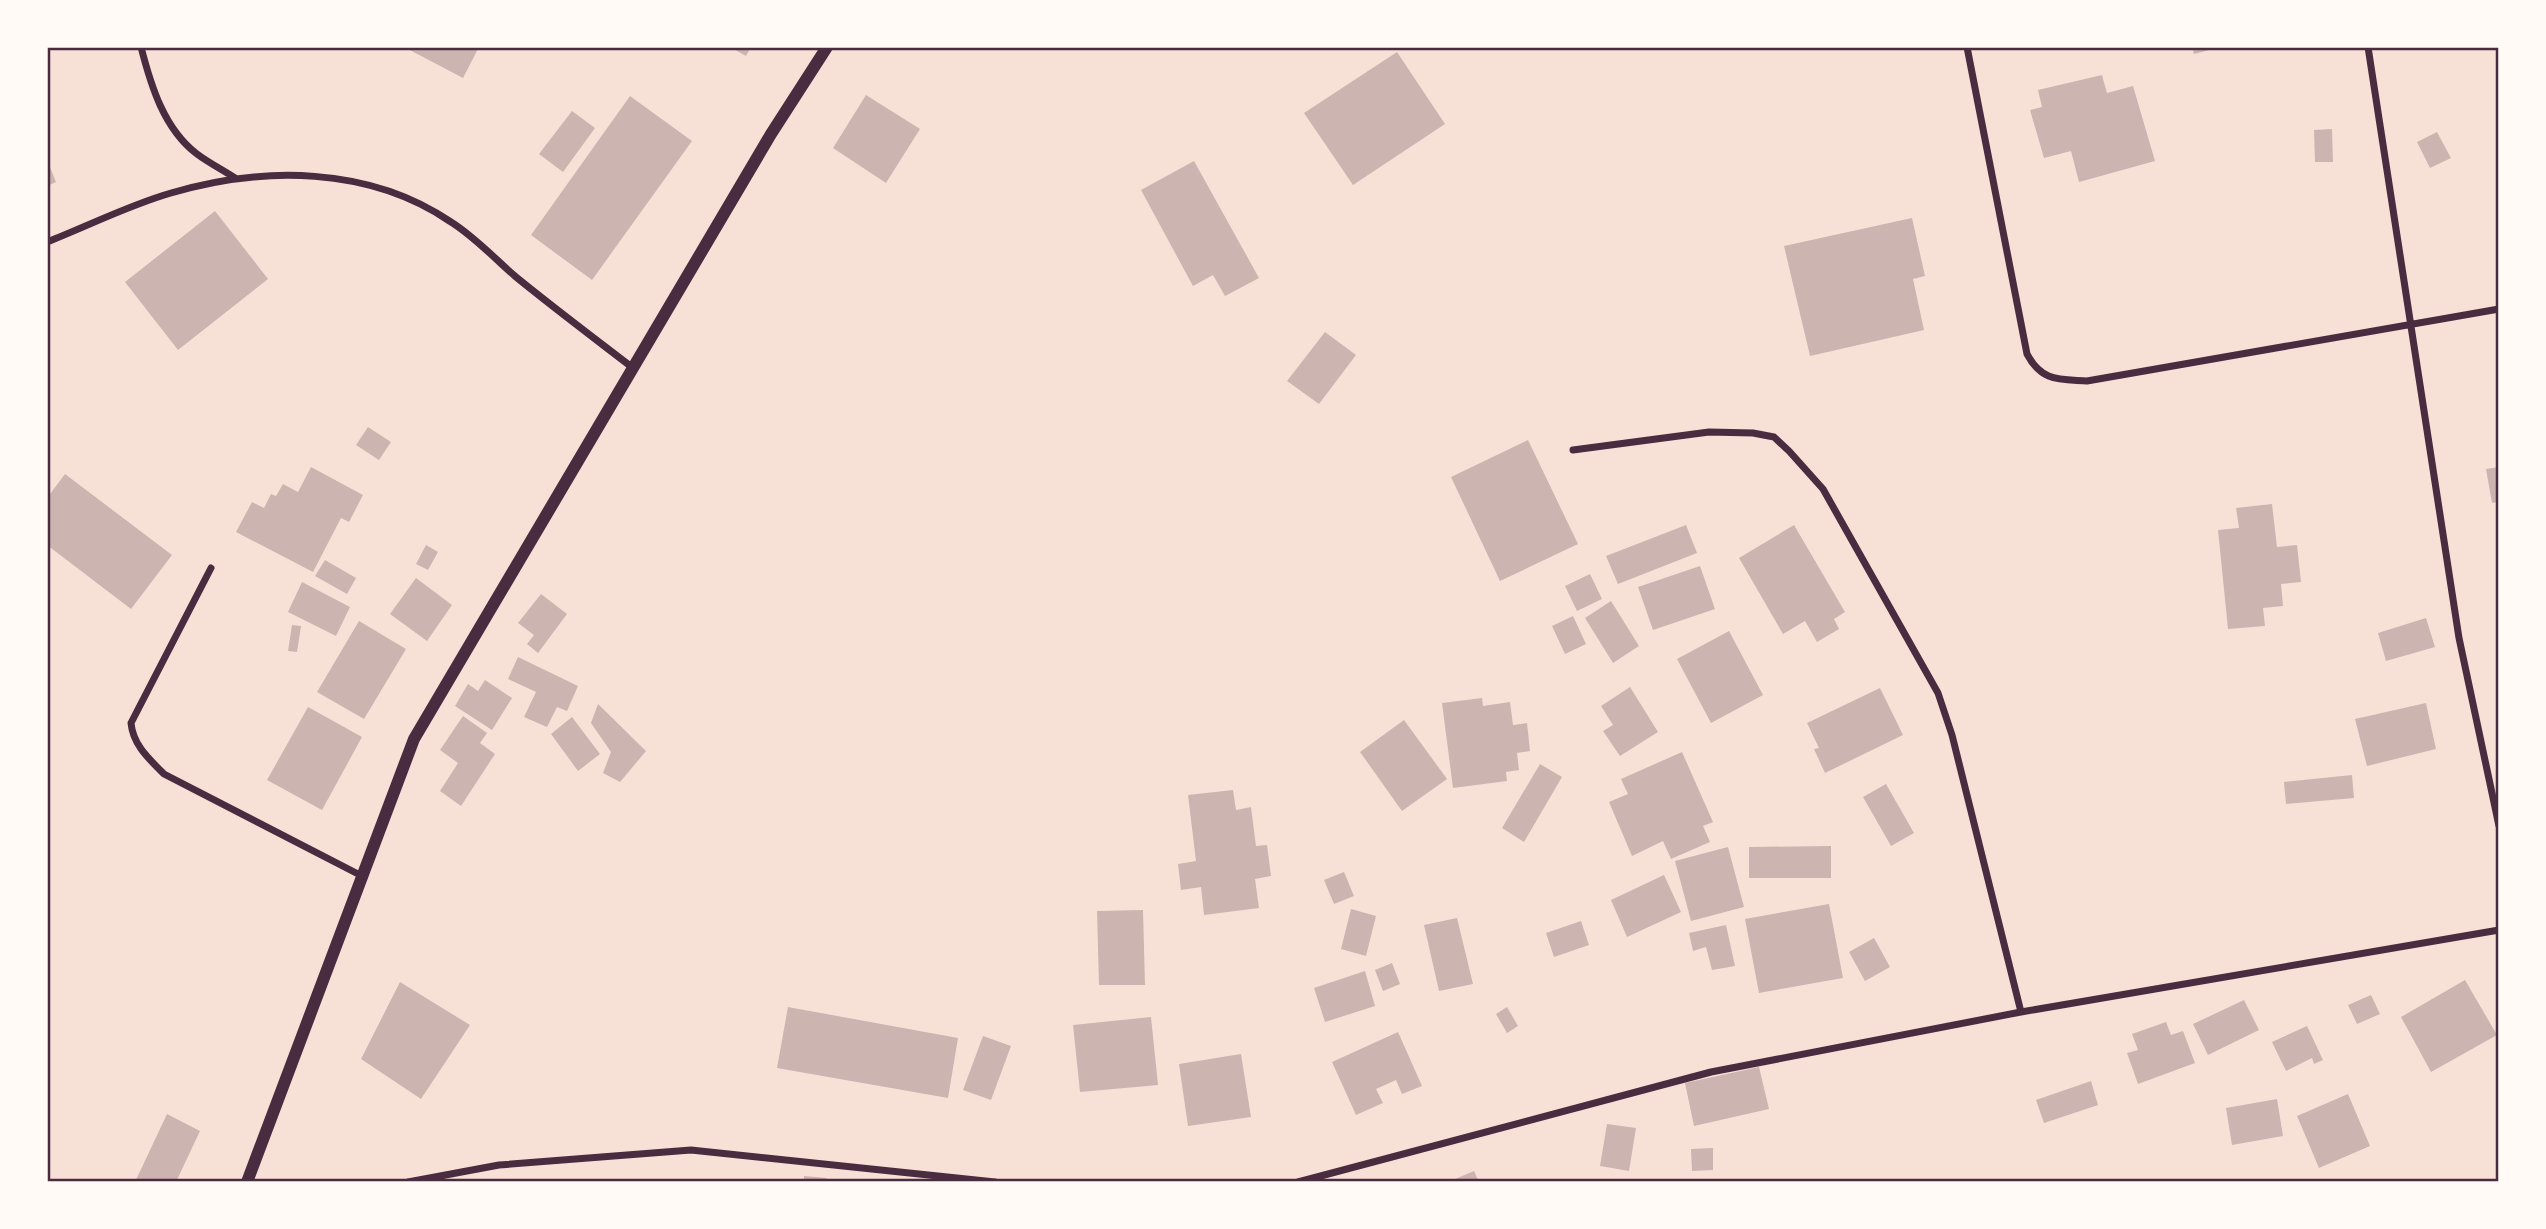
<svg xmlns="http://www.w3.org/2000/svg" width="2546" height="1229" font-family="'DM Sans',sans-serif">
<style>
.building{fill:#ccb4b1}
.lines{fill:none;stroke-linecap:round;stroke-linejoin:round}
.minor{stroke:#4a2c40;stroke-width:7}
.tertiary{stroke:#4a2c40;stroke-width:12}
.neatline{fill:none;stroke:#4a2c40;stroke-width:2.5}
</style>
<rect width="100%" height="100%" fill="#f7e1d7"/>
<path class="building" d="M404 47H479L463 78Z
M730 47H751L746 56Z
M2192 47H2217V48L2194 54Z
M1397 52 1445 124 1353 185 1304 113Z
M2102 75 2107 93 2133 86 2155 161 2079 182 2071 151 2044 158 2030 110 2042 107 2038 90Z
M866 95 920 129 886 183 833 148Z
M630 96 692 141 592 280 531 235Z
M572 111 595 128 563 172 539 154Z
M2332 129 2333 162H2315L2314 130Z
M2437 132 2451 158 2430 168 2417 142Z
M47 160 56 182 47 186Z
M1194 161 1259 278 1225 296 1213 275 1193 286 1141 190Z
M215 211 268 279 178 350 125 282Z
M1912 218 1925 276 1913 279 1924 330 1810 356 1784 246Z
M1325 332 1356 355 1319 404 1287 381Z
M368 427 391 442 379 460 356 445Z
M1528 440 1578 544 1500 581 1451 477Z
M311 467 363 495 349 522 341 518 313 572 236 532 252 502 264 508 271 494 276 496 283 484 298 492Z
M2499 467V502L2492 503 2486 469Z
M65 474 172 555 131 609 47 545V498Z
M2272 504 2277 547 2297 545 2301 582 2281 584 2283 606 2263 608 2265 626 2228 629 2218 530 2239 528 2236 508Z
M1686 525 1697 553 1618 584 1606 556Z
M1794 525 1845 612 1834 619 1839 629 1817 642 1805 621 1783 634 1739 558Z
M426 545 438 552 428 570 416 564Z
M325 560 356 578 347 594 315 576Z
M1700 566 1715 609 1653 630 1638 587Z
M1590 574 1602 599 1577 611 1565 586Z
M416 578 452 605 427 641 390 614Z
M302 582 350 607 336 636 288 612Z
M541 594 567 614 538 653 527 644 534 635 518 623Z
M1611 601 1639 646 1613 663 1585 618Z
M1573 616 1586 644 1565 654 1552 626Z
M2426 618 2435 647 2386 661 2378 633Z
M359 621 406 649 364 719 317 692Z
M292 625 301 626 297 652 288 651Z
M1729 631 1763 695 1711 723 1677 659Z
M518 657 578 686 567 711 557 707 547 727 524 717 536 692 508 679Z
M485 680 512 698 492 730 455 706 468 684 478 691Z
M1630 687 1658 732 1620 756 1603 731 1613 725 1601 706Z
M1880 688 1903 735 1825 773 1814 749 1819 748 1807 723Z
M1482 698 1483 706 1510 702 1513 725 1527 723 1530 751 1517 753 1519 770 1506 772 1507 781 1453 788 1442 703Z
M2426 703 2436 749 2367 766 2355 719Z
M598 704 646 751 620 782 603 773 611 752 591 723Z
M308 707 362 737 322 810 267 780Z
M463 716 487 733 480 743 495 754 461 806 440 791 458 763 440 750Z
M572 717 600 754 578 771 551 734Z
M1404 720 1447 779 1402 811 1360 752Z
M1682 752 1713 822 1703 826 1710 842 1671 859 1663 841 1632 856 1609 802 1628 794 1621 779Z
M1540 764 1562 777 1524 842 1502 828Z
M2352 775 2354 798 2286 804 2284 782Z
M1886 784 1914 833 1891 846 1863 797Z
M1233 790 1236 810 1251 807 1256 846 1267 845 1271 876 1255 879 1259 908 1204 915 1201 887 1181 890 1178 864 1196 861 1188 795Z
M1831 846V878H1749V847Z
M1728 847 1744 907 1691 921 1675 861Z
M1344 872 1354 896 1334 904 1324 880Z
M1664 875 1681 912 1627 937 1611 900Z
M1829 904 1843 978 1759 993 1745 919Z
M1351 909 1376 916 1366 956 1341 949Z
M1143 910 1145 985H1099L1097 911Z
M1457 918 1473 984 1439 991 1424 925Z
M1581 921 1589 945 1554 957 1546 933Z
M1726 925 1735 966 1712 970 1706 947 1693 951 1689 933Z
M1874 938 1890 967 1865 981 1849 952Z
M1392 963 1400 984 1383 991 1375 970Z
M1365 971 1375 1006 1325 1022 1314 988Z
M2465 980 2497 1035 2431 1072 2401 1017Z
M400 982 470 1025 421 1099 361 1059Z
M2371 995 2380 1014 2357 1024 2348 1005Z
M2244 1000 2259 1030 2208 1055 2193 1024Z
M788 1007 958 1038 948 1098 777 1068Z
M1507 1007 1518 1026 1507 1033 1496 1014Z
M1151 1017 1158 1085 1080 1092 1073 1025Z
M2166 1022 2171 1035 2183 1031 2195 1063 2138 1084 2127 1053 2138 1050 2132 1034Z
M2307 1026 2323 1060 2314 1064 2312 1058 2286 1071 2272 1042Z
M1398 1032 1422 1086 1402 1094 1396 1080 1376 1089 1383 1103 1356 1115 1332 1062Z
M983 1036 1011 1046 991 1100 963 1090Z
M1241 1054 1251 1117 1188 1126 1179 1064Z
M1759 1067 1769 1109 1694 1126 1685 1083Z
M2091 1081 2098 1105 2044 1123 2036 1100Z
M2348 1094 2370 1146 2319 1168 2297 1116Z
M2277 1099 2283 1136 2232 1145 2226 1108Z
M167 1114 200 1131 176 1182H135Z
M1607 1124 1636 1128 1629 1171 1600 1166Z
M1713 1148V1170L1692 1171 1691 1149Z
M1474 1171 1479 1182H1448Z
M804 1176 827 1178 826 1182H804Z"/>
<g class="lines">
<path class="minor" d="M141 47C151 86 164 129 197 154 209 163 223 170 235 178
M1967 47 2027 354C2042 382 2059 379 2087 381L2499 309
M2368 47 2459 638 2499 826
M47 242C88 226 129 205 171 193 263 166 369 166 451 222 475 237 495 259 516 277 554 308 594 338 633 368
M1573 450 1709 432 1753 433 1774 437 1789 451 1823 489 1938 693 1952 735 2021 1012
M211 568 131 723C133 745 149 759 164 774L362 876
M408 1182 499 1165 691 1150 995 1182
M1298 1182 1711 1072 2021 1012 2499 930"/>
<path class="tertiary" d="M247 1182 414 739 771 134 827 47"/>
</g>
<rect width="2546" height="1229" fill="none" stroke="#fffaf5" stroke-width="98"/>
<rect x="49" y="49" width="2448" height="1131" class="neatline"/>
</svg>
